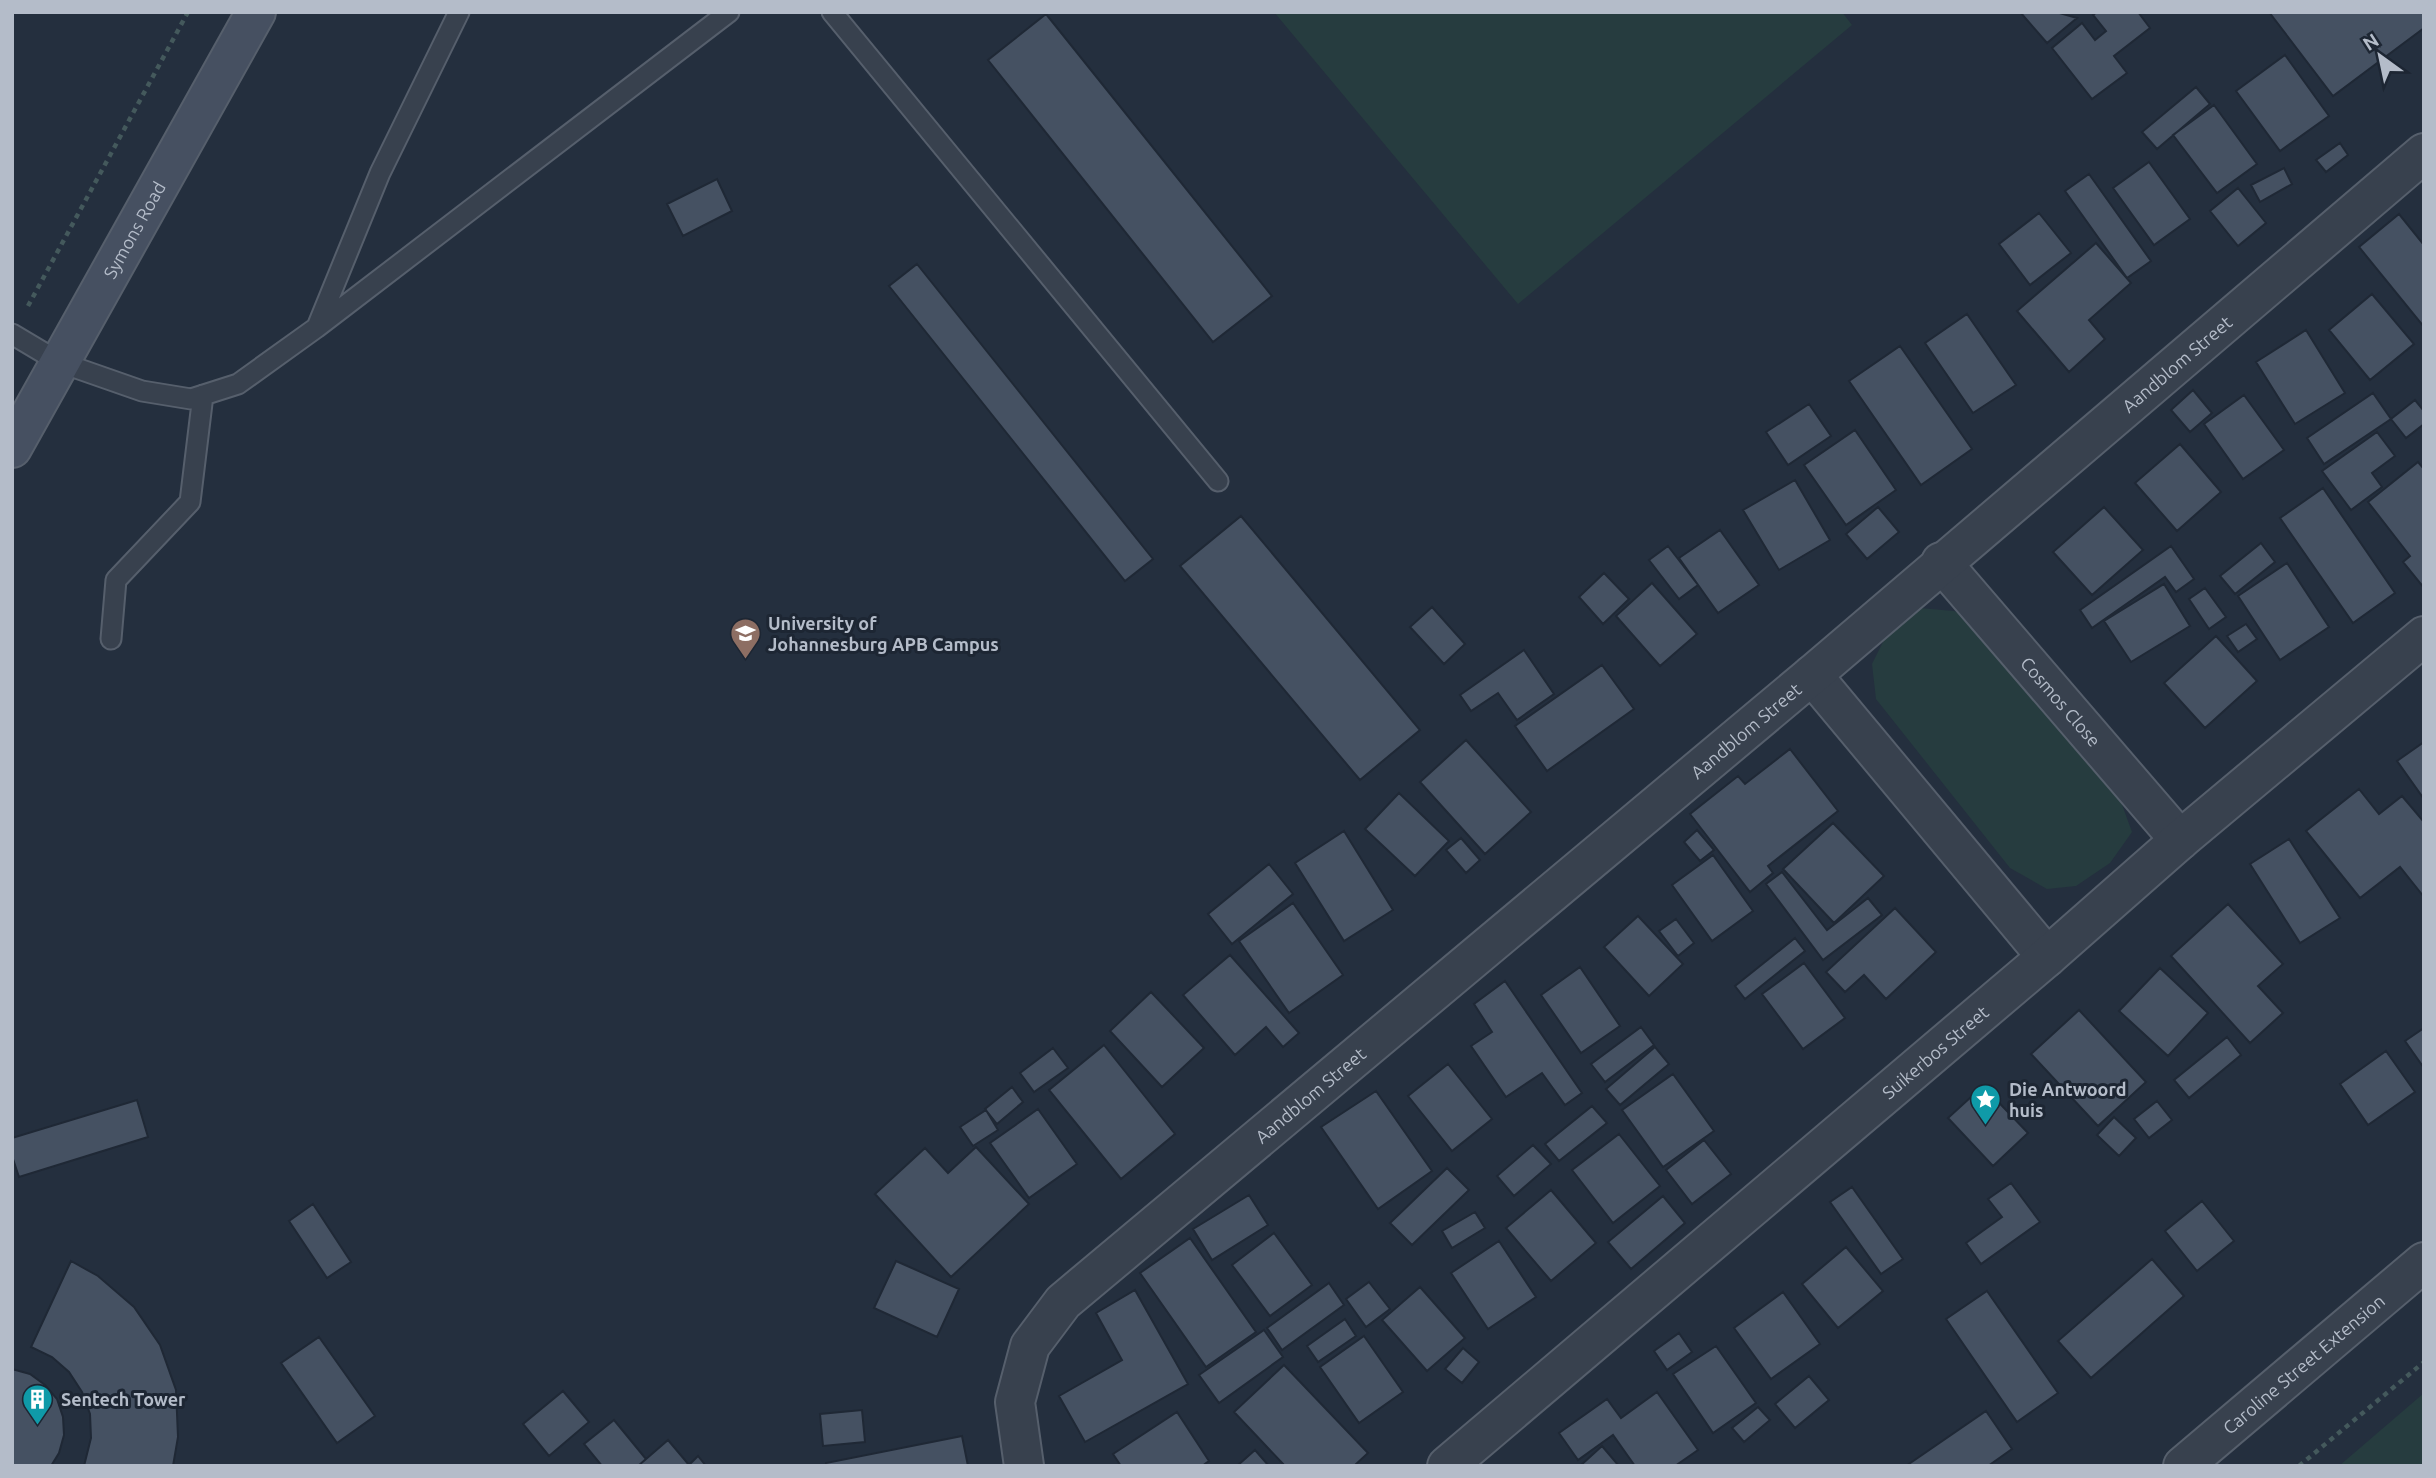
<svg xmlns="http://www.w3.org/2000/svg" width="2436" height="1478" font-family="Ubuntu,sans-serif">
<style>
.green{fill:#263c3f}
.building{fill:#455162;stroke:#1f2835;stroke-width:2}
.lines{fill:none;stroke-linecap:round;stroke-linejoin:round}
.service-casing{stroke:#565f6c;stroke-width:23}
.minor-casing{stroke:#565f6c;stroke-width:42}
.tertiary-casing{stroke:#565f6c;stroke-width:42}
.secondary-casing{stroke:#565f6c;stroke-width:42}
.path{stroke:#44595c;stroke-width:4.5;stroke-dasharray:5 5;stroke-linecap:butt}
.service{stroke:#38414e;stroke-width:19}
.minor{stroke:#38414e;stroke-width:38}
.tertiary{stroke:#38414e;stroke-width:38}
.secondary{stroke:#465061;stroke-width:38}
.labels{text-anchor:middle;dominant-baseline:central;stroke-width:6;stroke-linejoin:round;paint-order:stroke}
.street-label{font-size:18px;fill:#b4bcc9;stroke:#1d2633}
.poi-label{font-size:18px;font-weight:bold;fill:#b4bcc9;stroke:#1d2633;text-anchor:start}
</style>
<rect width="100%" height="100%" fill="#242f3e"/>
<path class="green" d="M1274 12H1842L1852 25 1518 304Z
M1919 608 1954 611 1976 621 2117 791 2132 832 2110 863 2076 886 2047 889 2010 868 1876 699 1872 664 1889 630Z
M2424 1393V1466H2339Z"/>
<path class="building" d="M2020 12H2056L2077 18 2047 43Z
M2097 12H2138L2150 28 2114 56 2127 73 2092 99 2052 48 2082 23 2095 40 2106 31 2093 15Z
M2269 12H2424V28L2333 96Z
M1046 14 1272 296 1213 342 988 60Z
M2285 55 2329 116 2280 151 2236 91Z
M2196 87 2210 104 2157 149 2142 132Z
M2214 105 2257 164 2217 193 2173 135Z
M2340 143 2348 155 2326 172 2316 160Z
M2149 162 2190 219 2154 245 2113 188Z
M2284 168 2292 184 2260 202 2251 185Z
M2089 174 2151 261 2127 278 2065 191Z
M717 179 732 211 683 236 667 204Z
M2238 188 2266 223 2238 246 2210 211Z
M2039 213 2071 253 2030 285 1999 244Z
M2399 214 2424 245V327L2359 247Z
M2096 243 2131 283 2089 320 2105 339 2069 372 2017 311Z
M917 264 1153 559 1125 581 889 286Z
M2372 294 2414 344 2370 380 2329 330Z
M1967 314 2016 385 1973 413 1925 343Z
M2306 330 2345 393 2295 424 2256 362Z
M1900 346 1972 449 1921 485 1849 381Z
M2193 390 2212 413 2190 432 2171 410Z
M2373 393 2391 419 2324 464 2307 438Z
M2244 395 2284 450 2243 479 2204 424Z
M2415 400 2424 411V424L2406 438 2391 419Z
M1809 404 1831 436 1788 465 1766 432Z
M1855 430 1896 490 1846 525 1804 465Z
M2377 432 2395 456 2372 473 2382 487 2351 510 2322 471Z
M2180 444 2221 492 2177 531 2135 483Z
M2418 462 2424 469V588L2403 562 2410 556 2368 502Z
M1795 480 1830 540 1779 570 1743 510Z
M2323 488 2395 593 2353 623 2280 518Z
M1878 507 1899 532 1867 559 1846 534Z
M2104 507 2143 550 2092 595 2053 552Z
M1241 516 1420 730 1360 780 1180 566Z
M1720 530 1759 585 1718 613 1679 558Z
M2261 543 2275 562 2235 594 2220 576Z
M1668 546 1698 585 1679 599 1649 560Z
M2171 546 2194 579 2176 592 2165 577 2092 628 2080 610Z
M2287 563 2329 627 2280 660 2238 596Z
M1604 573 1629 599 1603 624 1579 597Z
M1652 583 1697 634 1660 666 1616 616Z
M2164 584 2190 626 2131 662 2104 621Z
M2205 588 2226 617 2209 629 2189 599Z
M1432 607 1465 644 1444 664 1410 627Z
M2246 624 2257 639 2238 652 2227 636Z
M2216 636 2257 681 2205 728 2164 683Z
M1524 650 1554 694 1517 720 1498 693 1471 711 1460 695Z
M1602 665 1634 709 1547 771 1515 726Z
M1466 740 1531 812 1485 854 1420 782Z
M2424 742V799L2397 761Z
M1790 749 1838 811 1768 866 1773 873 1750 892 1690 814 1738 776 1745 784Z
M2359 789 2379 814 2402 796 2424 822V897L2400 867 2360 898 2306 831Z
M1399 793 1449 841 1415 876 1365 829Z
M1833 823 1884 876 1834 923 1783 869Z
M1697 830 1714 850 1700 861 1684 842Z
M1344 831 1393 910 1344 941 1295 863Z
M1461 838 1480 860 1466 873 1446 850Z
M2289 839 2340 918 2300 943 2250 864Z
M1713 855 1753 911 1712 941 1672 885Z
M1269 864 1293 894 1232 944 1208 914Z
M1782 872 1827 930 1868 898 1882 915 1823 960 1766 884Z
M1293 903 1343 975 1289 1013 1239 941Z
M2228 904 2283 964 2258 986 2283 1013 2250 1043 2171 956Z
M1895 908 1936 952 1886 999 1864 975 1845 992 1826 972Z
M1638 916 1683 964 1649 996 1604 947Z
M1676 919 1694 943 1678 956 1659 931Z
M1795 938 1805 951 1745 999 1735 986Z
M1230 955 1299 1033 1283 1047 1266 1027 1235 1055 1183 995Z
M1804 963 1845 1018 1803 1049 1762 994Z
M1580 967 1620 1026 1581 1053 1541 995Z
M2160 968 2208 1013 2168 1056 2119 1011Z
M1505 981 1582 1093 1565 1105 1542 1073 1506 1097 1471 1046 1492 1032 1474 1004Z
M1151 992 1204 1048 1162 1087 1110 1031Z
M2079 1010 2146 1082 2098 1126 2031 1054Z
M1641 1027 1654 1045 1605 1082 1591 1064Z
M2424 1028V1068L2405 1041Z
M2227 1037 2241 1055 2189 1098 2174 1080Z
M1104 1045 1175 1134 1121 1179 1049 1090Z
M1655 1047 1669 1064 1620 1105 1606 1089Z
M1053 1048 1068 1068 1034 1092 1020 1073Z
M2386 1051 2415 1092 2368 1125 2340 1084Z
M1448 1064 1492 1119 1452 1151 1408 1096Z
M1673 1074 1714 1131 1663 1167 1622 1110Z
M1983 1086 2028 1133 1993 1166 1948 1118Z
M1012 1087 1023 1102 997 1124 985 1109Z
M1376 1091 1432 1171 1378 1209 1321 1127Z
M137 1100 148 1137 19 1177 12 1156V1138Z
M2157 1101 2172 1120 2149 1138 2134 1119Z
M1592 1106 1607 1123 1559 1161 1545 1144Z
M1038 1109 1077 1164 1029 1198 990 1143Z
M986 1110 998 1130 973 1146 960 1127Z
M2114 1117 2136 1138 2119 1156 2097 1135Z
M1619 1134 1660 1186 1613 1223 1572 1170Z
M1704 1140 1731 1174 1692 1204 1666 1170Z
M1533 1145 1551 1164 1514 1196 1497 1176Z
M976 1147 1029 1204 951 1277 875 1194 925 1148 948 1173Z
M1447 1168 1469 1190 1412 1245 1390 1223Z
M2011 1183 2040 1222 1981 1264 1966 1243 2002 1217 1988 1199Z
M1852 1187 1903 1259 1881 1274 1830 1202Z
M1551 1190 1596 1243 1551 1281 1506 1228Z
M1249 1195 1268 1225 1212 1260 1193 1229Z
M1663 1196 1685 1223 1631 1269 1608 1242Z
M2202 1201 2234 1241 2197 1271 2165 1231Z
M313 1204 351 1262 327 1278 289 1221Z
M1475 1212 1485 1228 1452 1248 1442 1231Z
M1274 1233 1312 1285 1270 1316 1232 1265Z
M1190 1238 1256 1332 1206 1367 1140 1273Z
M1499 1241 1536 1297 1488 1329 1451 1273Z
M1846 1247 1883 1291 1838 1328 1802 1284Z
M2152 1259 2184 1296 2091 1378 2058 1341Z
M71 1261 98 1276 134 1307 160 1345 176 1390 178 1437 173 1466H84L91 1438 90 1414 82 1392 69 1372 52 1357 31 1347Z
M896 1261 959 1289 937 1337 874 1308Z
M1369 1282 1390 1309 1366 1327 1346 1299Z
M1329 1283 1344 1305 1282 1350 1267 1328Z
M1420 1287 1465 1338 1427 1371 1382 1320Z
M1135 1290 1188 1384 1085 1442 1059 1396 1122 1360 1096 1313Z
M1987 1291 2058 1393 2017 1422 1946 1319Z
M1783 1292 1820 1344 1771 1379 1734 1328Z
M1345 1319 1356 1336 1318 1362 1307 1346Z
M1264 1330 1283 1357 1219 1403 1199 1375Z
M1679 1333 1692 1352 1667 1370 1654 1351Z
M1364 1336 1403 1392 1359 1423 1320 1367Z
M319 1337 375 1416 337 1443 281 1363Z
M1716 1346 1756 1403 1713 1433 1673 1374Z
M1463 1348 1479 1362 1462 1383 1445 1369Z
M1284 1365 1368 1453 1354 1466H1285L1234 1412Z
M12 1369 30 1374 45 1385 57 1399 63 1417 64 1435 59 1453 51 1466H12Z
M1809 1376 1829 1400 1795 1428 1775 1404Z
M563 1391 589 1422 549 1456 523 1424Z
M1657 1392 1698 1450 1675 1466H1635L1613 1435 1578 1460 1559 1433 1607 1399 1621 1418Z
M1758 1407 1770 1420 1744 1442 1732 1428Z
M862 1410 865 1442 823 1446 820 1414Z
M1986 1411 2012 1449 1988 1466H1906Z
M1177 1412 1209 1461 1202 1466H1121L1113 1454Z
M614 1420 646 1459 638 1466H602L584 1444Z
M962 1436 968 1466H826V1463Z
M668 1440 689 1465 698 1456 706 1466H638Z
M1602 1446 1619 1466H1580Z
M1255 1450 1269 1466H1237Z"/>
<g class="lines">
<defs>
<path id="service" d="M832 12 1218 481
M317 327 380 173 459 12
M12 334 59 362 142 391 191 399 238 384 316 328 729 12
M111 639 116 580 190 502 203 395"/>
<g id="minor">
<path id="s1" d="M1941 562 2180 840"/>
<path d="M1812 675 2047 957"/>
<path id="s2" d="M1024 1466 1015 1402 1030 1346 1063 1302 1812 675 2424 153"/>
<path id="s3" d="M1447 1466 2047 957 2180 840 2424 636"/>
</g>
<g id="tertiary">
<path id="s4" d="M2183 1466 2424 1262"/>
</g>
<g id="secondary">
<path id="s5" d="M12 448 256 12"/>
</g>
</defs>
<use href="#service" class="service-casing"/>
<use href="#minor" class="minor-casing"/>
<use href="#tertiary" class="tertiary-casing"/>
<use href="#secondary" class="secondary-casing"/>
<path class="path" d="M28 306 188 12
M2299 1466 2424 1362"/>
<use href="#service" class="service"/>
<use href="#minor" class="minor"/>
<use href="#tertiary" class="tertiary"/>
<use href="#secondary" class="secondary"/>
</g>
<defs>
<symbol id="university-pin" viewBox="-11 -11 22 30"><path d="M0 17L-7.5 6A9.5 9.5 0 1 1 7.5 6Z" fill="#8d6e63" stroke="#1d2633"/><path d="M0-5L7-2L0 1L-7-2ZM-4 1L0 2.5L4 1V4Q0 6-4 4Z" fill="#fff"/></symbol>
<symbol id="sight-pin" viewBox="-11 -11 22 30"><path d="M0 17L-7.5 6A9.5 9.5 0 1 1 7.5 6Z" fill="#0f9aa8" stroke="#1d2633"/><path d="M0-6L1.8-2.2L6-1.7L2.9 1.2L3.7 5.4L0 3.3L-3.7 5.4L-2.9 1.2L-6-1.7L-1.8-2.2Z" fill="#fff"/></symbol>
<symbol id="building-pin" viewBox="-11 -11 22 30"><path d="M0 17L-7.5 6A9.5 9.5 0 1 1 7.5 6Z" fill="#0f9aa8" stroke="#1d2633"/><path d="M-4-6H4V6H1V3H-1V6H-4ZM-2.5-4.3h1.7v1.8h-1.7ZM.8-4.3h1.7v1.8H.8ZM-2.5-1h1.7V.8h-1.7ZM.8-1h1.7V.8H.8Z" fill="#fff"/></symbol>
</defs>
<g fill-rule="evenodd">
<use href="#university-pin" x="728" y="616" width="35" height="47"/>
<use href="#sight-pin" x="1968" y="1082" width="35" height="47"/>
<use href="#building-pin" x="20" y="1382" width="35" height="47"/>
</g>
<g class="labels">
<g class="street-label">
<text stroke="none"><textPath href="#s5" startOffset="250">Symons Road</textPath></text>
<text stroke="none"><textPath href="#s2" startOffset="1634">Aandblom Street</textPath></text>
<text stroke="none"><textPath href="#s1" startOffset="184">Cosmos Close</textPath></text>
<text stroke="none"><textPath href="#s2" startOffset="1068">Aandblom Street</textPath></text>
<text stroke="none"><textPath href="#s3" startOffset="640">Suikerbos Street</textPath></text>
<text stroke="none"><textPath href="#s2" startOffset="500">Aandblom Street</textPath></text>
<text stroke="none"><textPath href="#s4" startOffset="158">Caroline Street Extension</textPath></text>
</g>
<g class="poi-label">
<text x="768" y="623">University of<tspan x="768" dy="21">Johannesburg APB Campus</tspan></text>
<text x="2009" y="1089">Die Antwoord<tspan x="2009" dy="21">huis</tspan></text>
<text x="61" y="1399">Sentech Tower</text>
</g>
</g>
<rect width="2436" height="1478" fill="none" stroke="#b4bcc9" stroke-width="28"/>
<g transform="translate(2380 56) rotate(327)" stroke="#1d2633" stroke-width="5" paint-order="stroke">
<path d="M0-5L12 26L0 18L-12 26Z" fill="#b4bcc9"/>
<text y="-10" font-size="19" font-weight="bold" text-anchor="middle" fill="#b4bcc9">N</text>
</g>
</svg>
